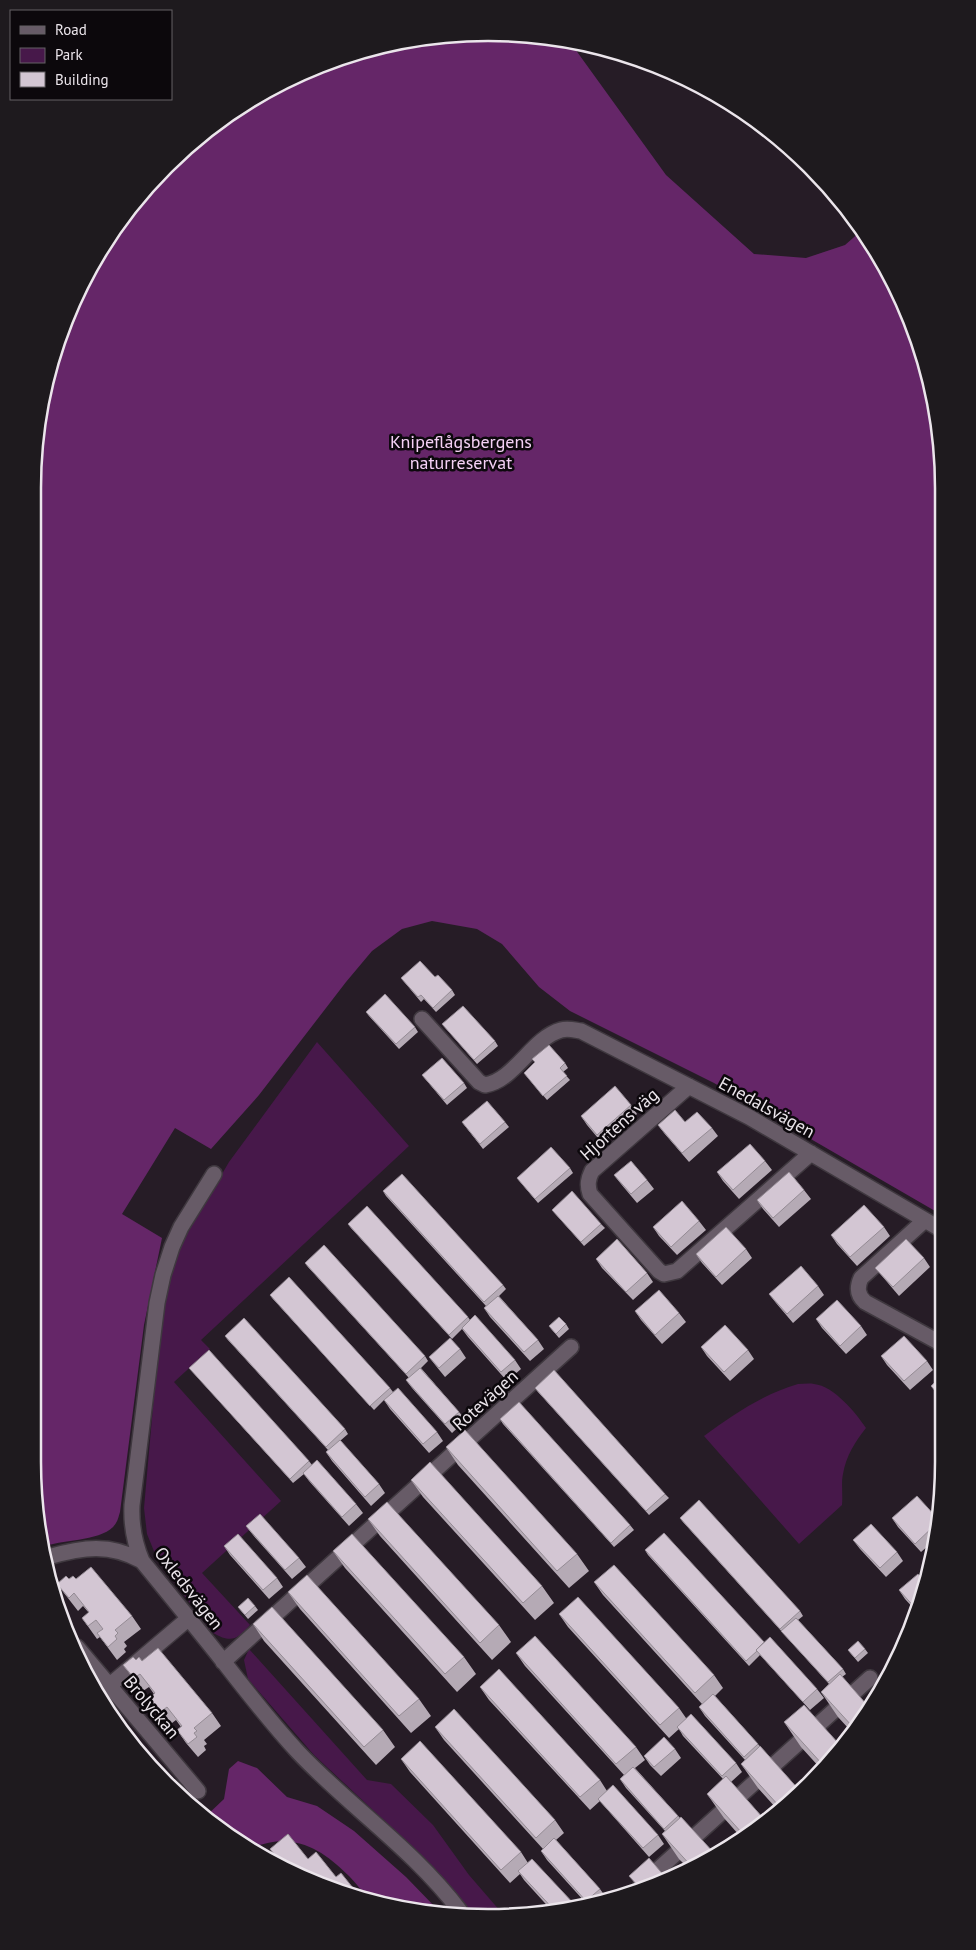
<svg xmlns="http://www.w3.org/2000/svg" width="976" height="1950" font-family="'PT Sans',sans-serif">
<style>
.green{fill:#47184a}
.forest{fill:#652668}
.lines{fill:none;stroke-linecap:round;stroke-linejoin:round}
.minor-casing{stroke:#3f383f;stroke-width:18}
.minor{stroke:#675b67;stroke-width:15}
.wall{fill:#b5aab5}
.building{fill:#d3c6d3;stroke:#948b94}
.labels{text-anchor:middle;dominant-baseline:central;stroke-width:5;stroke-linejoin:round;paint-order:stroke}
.park-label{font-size:18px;fill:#f5d1f6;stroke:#0c080c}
.street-label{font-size:18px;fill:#ebe5eb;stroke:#0c080c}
.rim{fill:none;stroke:#ebe5eb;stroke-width:2.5}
</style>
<rect width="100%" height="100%" fill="#261c26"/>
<path class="green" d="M317 1042 409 1146 201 1340 210 1349 174 1382 281 1501 202 1573 250 1625C237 1640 231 1643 213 1633L158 1561 147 1534 144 1508 157 1362 166 1297 172 1267 187 1234 229 1162Z
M798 1384C803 1384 809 1383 814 1384 834 1386 856 1413 866 1428 855 1442 846 1456 843 1474 841 1483 843 1495 842 1505L799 1544 704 1436C733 1415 763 1394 798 1384Z
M249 1649 367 1780 391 1784 433 1825 469 1875 501 1912 470 1911 419 1853 314 1755 248 1679 244 1660Z"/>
<path class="forest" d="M518 33 570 42 666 175 754 254 806 258 845 245 861 231 909 314 940 429 942 1215 714 1083 570 1011 539 987 502 944 477 929 432 921 402 929 372 951 346 982 259 1095 211 1149 175 1128 122 1214 162 1238 144 1325 120 1512C119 1515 118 1520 116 1523 106 1541 66 1539 46 1546L33 1462V459L48 370 79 287 126 211 187 146 260 94 341 57 428 36Z
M238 1761 257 1768 287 1797 317 1806 354 1831 406 1877 438 1910C415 1909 390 1910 370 1898 363 1893 355 1882 349 1876 319 1846 290 1831 249 1849L205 1817 224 1799 229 1769Z"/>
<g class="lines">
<defs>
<path id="minor" d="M422 1019 479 1082 485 1085C515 1080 532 1038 561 1030 568 1028 574 1030 581 1031L749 1117 942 1230
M689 1086 592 1171C588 1179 587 1185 590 1194L659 1271 664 1274 677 1271 811 1153
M214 1174 181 1227 172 1247 163 1275 157 1303 132 1505C131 1525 134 1542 142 1561 169 1594 196 1627 223 1661 247 1692 271 1723 298 1752 350 1807 414 1850 460 1911
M925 1220 861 1278C857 1287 857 1295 865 1302L942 1344
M48 1557C83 1547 110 1543 142 1561
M77 1647 198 1791
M223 1662 571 1347
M110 1685 189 1618
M641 1885 870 1678"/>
</defs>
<use href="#minor" class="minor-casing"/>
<use href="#minor" class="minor"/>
</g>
<path class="wall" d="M435 977 452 990 455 995 436 1012 424 999 421 1002 401 978Z
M366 1012 415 1027 418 1032 399 1049 369 1016Z
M442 1024 495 1041 498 1046 477 1064Z
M532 1059 565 1063 568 1068 563 1072 570 1080 547 1100 524 1073 535 1063Z
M422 1075 464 1083 467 1088 447 1105Z
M631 1105 637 1114 603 1144 587 1125 581 1116Z
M462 1122H505L509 1127 483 1149Z
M685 1122 712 1128 718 1136 689 1162 664 1133 658 1125Z
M765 1161 772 1170 739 1199 723 1181 717 1172Z
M570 1168 573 1173 538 1203 517 1178Z
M614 1175 647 1180 654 1189 637 1203 621 1184Z
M804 1190 811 1199 779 1227 763 1209 757 1200Z
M383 1191 503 1285 506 1289 499 1296 538 1340 544 1349 530 1361 490 1317 484 1308 486 1306 386 1196Z
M552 1210 601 1224 605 1228 584 1246Z
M699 1221 706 1230 677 1255 659 1236 653 1227Z
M348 1224 468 1317 470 1320 515 1360 521 1369 507 1381 468 1337 462 1329 452 1339 351 1228Z
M884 1227 890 1236 857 1266 837 1244 831 1235Z
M746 1249 752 1258 722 1285 702 1263 696 1254Z
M924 1258 930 1267 899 1296 882 1276 875 1268Z
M596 1259 647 1273 653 1282 633 1300 602 1268Z
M305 1263 425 1356 428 1361 421 1368 459 1412 466 1420 452 1433 412 1388 406 1380 409 1378 308 1267Z
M818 1286 824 1295 793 1323 776 1303 769 1294Z
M270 1295 390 1388 393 1392 437 1432 443 1441 429 1453 390 1409 384 1400 374 1410 273 1299Z
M635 1311 679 1313 686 1322 662 1344 641 1320Z
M816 1319 861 1326 867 1335 846 1354 822 1328Z
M566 1324 569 1329 559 1338 549 1326Z
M225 1336 345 1429 348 1434 340 1441 379 1484 385 1493 371 1506 332 1461 326 1452 328 1450 228 1340Z
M701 1347 748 1350 754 1359 730 1381 707 1356Z
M460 1349 466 1358 445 1377 436 1366 429 1357Z
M881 1356 927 1361 933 1370 910 1390 887 1365Z
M189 1368 309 1461 312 1465 356 1504 363 1513 349 1526 309 1481 304 1474 293 1483 193 1372Z
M942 1376V1400L931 1386Z
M535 1388 665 1494 669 1498 649 1515 538 1392Z
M500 1419 630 1525 634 1530 614 1547 503 1424Z
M446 1447 577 1554 589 1571 569 1588 458 1465Z
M411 1480 542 1586 554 1603 535 1620 423 1497Z
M680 1518 800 1611 803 1616 798 1620 843 1669 846 1674 842 1677 867 1705 849 1729 838 1717 821 1692 829 1684 683 1522Z
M892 1518 938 1519 935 1540 921 1552 898 1527Z
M368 1519 499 1625 511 1642 492 1660 380 1536Z
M246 1526 299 1558 306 1567 292 1579 253 1535Z
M853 1540 897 1552 903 1561 886 1577 860 1549Z
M224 1546 277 1578 283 1587 269 1599 230 1555Z
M645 1550 764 1642 817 1689 824 1698 810 1710 760 1655 749 1666 648 1555Z
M333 1551 464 1657 476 1674 457 1692 345 1568Z
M69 1579H76L132 1616 141 1629 124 1642 127 1646 124 1649 126 1652 117 1660 100 1637 97 1639 82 1618 89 1613 83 1606 78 1611 57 1584Z
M594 1582 714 1675 723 1688 715 1696 800 1791 776 1808 758 1788 741 1764 745 1760 705 1716 699 1707 702 1704 603 1595Z
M927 1584 916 1611 905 1599 899 1590Z
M288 1592 419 1699 431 1716 411 1733 300 1609Z
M255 1606 258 1610 248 1619 238 1607Z
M559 1614 679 1708 686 1718 736 1763 742 1772 731 1782 763 1818 739 1835 724 1818 707 1794 723 1779 683 1736 679 1729 669 1738 568 1627Z
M253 1624 383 1730 395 1747 376 1765 264 1641Z
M865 1649 868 1653 858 1662 848 1650Z
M516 1653 636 1747 645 1760 635 1768 680 1818 714 1853 690 1870 679 1859 662 1834 665 1831 626 1788 620 1779 624 1775 525 1666Z
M136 1660 142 1661 212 1713 221 1726 204 1740 207 1744 204 1746 206 1750 198 1757 186 1743 177 1730 181 1727 176 1720 168 1726 157 1712 148 1699 154 1694 149 1687 143 1691 123 1665Z
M480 1687 600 1780 607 1791 658 1835 664 1844 649 1857 605 1807 600 1801 590 1810 489 1700Z
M784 1722 839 1744 821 1769 801 1747Z
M435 1727 555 1820 564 1833 556 1840 600 1889 605 1896 585 1902 547 1860 541 1851 543 1849 444 1740Z
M675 1749 681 1758 661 1776 650 1765 644 1756Z
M401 1759 521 1852 528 1863 575 1905 553 1912 524 1880 520 1874 510 1883 410 1772Z
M270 1849 308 1859 336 1877 357 1893 281 1864Z"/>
<path class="building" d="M420 961 435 977 438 975 452 990 433 1008 421 995 418 997 401 978Z
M385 994 415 1027 396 1044 366 1012Z
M463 1006 495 1041 474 1060 442 1024Z
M549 1045 565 1063 560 1068 567 1076 543 1096 524 1073 535 1062 532 1059Z
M442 1058 464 1083 444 1100 422 1075Z
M615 1086 631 1105 597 1135 581 1116Z
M487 1101 505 1122 480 1144 462 1122Z
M675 1110 685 1122 697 1112 712 1128 682 1153 658 1125Z
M750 1144 765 1161 733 1190 717 1172Z
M551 1147 570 1168 535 1199 517 1178Z
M631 1161 647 1180 631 1194 614 1175Z
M789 1172 804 1190 773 1218 757 1200Z
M402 1174 503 1285 484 1302 383 1191Z
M572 1191 601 1224 581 1242 552 1210Z
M682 1201 699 1221 671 1247 653 1227Z
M864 1205 884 1227 850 1257 831 1235Z
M367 1206 468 1317 449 1335 348 1224Z
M726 1227 746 1249 716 1277 696 1254Z
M617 1239 647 1273 626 1292 596 1259Z
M906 1239 924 1258 893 1287 875 1268Z
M324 1245 425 1356 406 1374 305 1263Z
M801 1266 818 1286 787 1314 769 1294Z
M289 1277 390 1388 370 1406 270 1295Z
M659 1290 679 1313 655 1335 635 1311Z
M498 1296 538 1340 524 1352 484 1308Z
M837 1300 861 1326 840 1346 816 1319Z
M475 1315 515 1360 501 1372 462 1328Z
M559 1317 566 1324 556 1334 549 1326Z
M244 1318 345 1429 326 1447 225 1336Z
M725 1325 748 1350 724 1372 701 1347Z
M904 1336 927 1361 904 1381 881 1356Z
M450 1338 460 1349 439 1368 429 1357Z
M209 1350 309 1461 290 1479 189 1368Z
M420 1368 459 1412 445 1424 406 1380Z
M554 1370 665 1494 646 1511 535 1388Z
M942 1376V1398L931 1386Z
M398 1388 437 1432 423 1444 384 1400Z
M519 1402 630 1525 611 1543 500 1419Z
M465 1430 577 1554 557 1571 446 1447Z
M340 1440 379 1484 365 1497 326 1452Z
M317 1460 356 1504 342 1517 303 1473Z
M430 1462 542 1586 523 1603 411 1480Z
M917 1496 938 1519 937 1523 915 1544 892 1518Z
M699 1500 800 1611 780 1629 680 1518Z
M387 1502 499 1625 480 1643 368 1519Z
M260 1514 299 1558 285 1570 246 1526Z
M871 1524 897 1552 880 1568 853 1540Z
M664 1533 764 1642 756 1650 757 1651 746 1661 645 1550Z
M238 1534 277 1578 263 1590 224 1546Z
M352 1534 464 1657 445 1674 333 1551Z
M614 1565 714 1675 695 1693 594 1582Z
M91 1567 132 1616 115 1630 118 1633 115 1636 117 1639 108 1647 97 1633 103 1629 96 1620 88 1626 82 1618 89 1612 74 1593 69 1598 57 1584 66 1576 69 1579 73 1576 76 1579Z
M918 1574 927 1584 917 1610 899 1590Z
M307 1575 419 1699 399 1716 288 1592Z
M578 1597 679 1708 660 1725 559 1614Z
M248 1598 255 1606 245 1615 238 1607Z
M272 1607 383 1730 364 1747 253 1624Z
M796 1618 843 1669 828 1682 781 1631Z
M535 1636 636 1747 616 1764 516 1653Z
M770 1637 817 1689 803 1702 756 1650Z
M858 1641 865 1649 855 1658 848 1650Z
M158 1648 212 1713 194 1728 197 1731 194 1733 197 1737 188 1744 177 1730 182 1726 167 1707 159 1713 148 1699 155 1693 140 1674 134 1678 123 1665 133 1657 136 1660 139 1657 142 1661Z
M499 1669 600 1780 580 1797 480 1687Z
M840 1674 867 1705 852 1726 821 1692Z
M713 1694 758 1744 744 1757 699 1707Z
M804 1705 839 1744 823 1765 784 1722Z
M454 1709 555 1820 536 1838 435 1727Z
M691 1714 736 1763 722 1776 677 1727Z
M664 1737 675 1749 654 1767 644 1756Z
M420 1741 521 1852 501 1870 401 1759Z
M760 1746 800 1791 779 1806 741 1764Z
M633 1767 678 1816 664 1829 620 1779Z
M726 1776 763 1818 742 1833 707 1794Z
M613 1785 658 1835 643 1848 598 1799Z
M681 1817 714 1853 693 1868 662 1834Z
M288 1834 308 1859 316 1852 336 1877 341 1873 357 1893 304 1873 299 1867 295 1870 283 1865 270 1849Z
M554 1838 600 1889 586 1901 541 1851Z
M256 1843 271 1860 260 1856 249 1848Z
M649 1858 666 1878 638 1886 629 1876Z
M532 1859 575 1905 555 1911 518 1871Z"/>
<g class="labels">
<g class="park-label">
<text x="461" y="441">Knipeflågsbergens<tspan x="461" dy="21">naturreservat</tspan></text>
</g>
<g class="street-label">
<text transform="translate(767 1107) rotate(29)">Enedalsvägen</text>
<text transform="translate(619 1124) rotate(-42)">Hjortens väg</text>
<text transform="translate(485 1400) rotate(-42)">Rotevägen</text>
<text transform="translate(189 1588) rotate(52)">Oxledsvägen</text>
<text transform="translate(152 1707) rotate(50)">Brolyckan</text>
</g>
</g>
<path d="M0 0H976V1950H0ZM488 41H488A447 447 0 0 1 935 488V1462A447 447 0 0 1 488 1909H488A447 447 0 0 1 41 1462V488A447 447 0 0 1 488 41Z" fill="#1e1a1e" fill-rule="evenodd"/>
<path class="rim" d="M488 41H488A447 447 0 0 1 935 488V1462A447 447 0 0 1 488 1909H488A447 447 0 0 1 41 1462V488A447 447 0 0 1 488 41Z"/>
<rect x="10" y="10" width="162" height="90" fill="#0c080c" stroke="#656065"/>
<rect x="20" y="26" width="25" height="8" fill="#675b67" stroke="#656065"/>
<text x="55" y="35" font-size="15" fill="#ebe5eb">Road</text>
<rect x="20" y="48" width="25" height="15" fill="#47184a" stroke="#656065"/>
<text x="55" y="60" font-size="15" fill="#ebe5eb">Park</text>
<rect x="20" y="72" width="25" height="15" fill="#d3c6d3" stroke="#656065"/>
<text x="55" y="85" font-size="15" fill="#ebe5eb">Building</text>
</svg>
